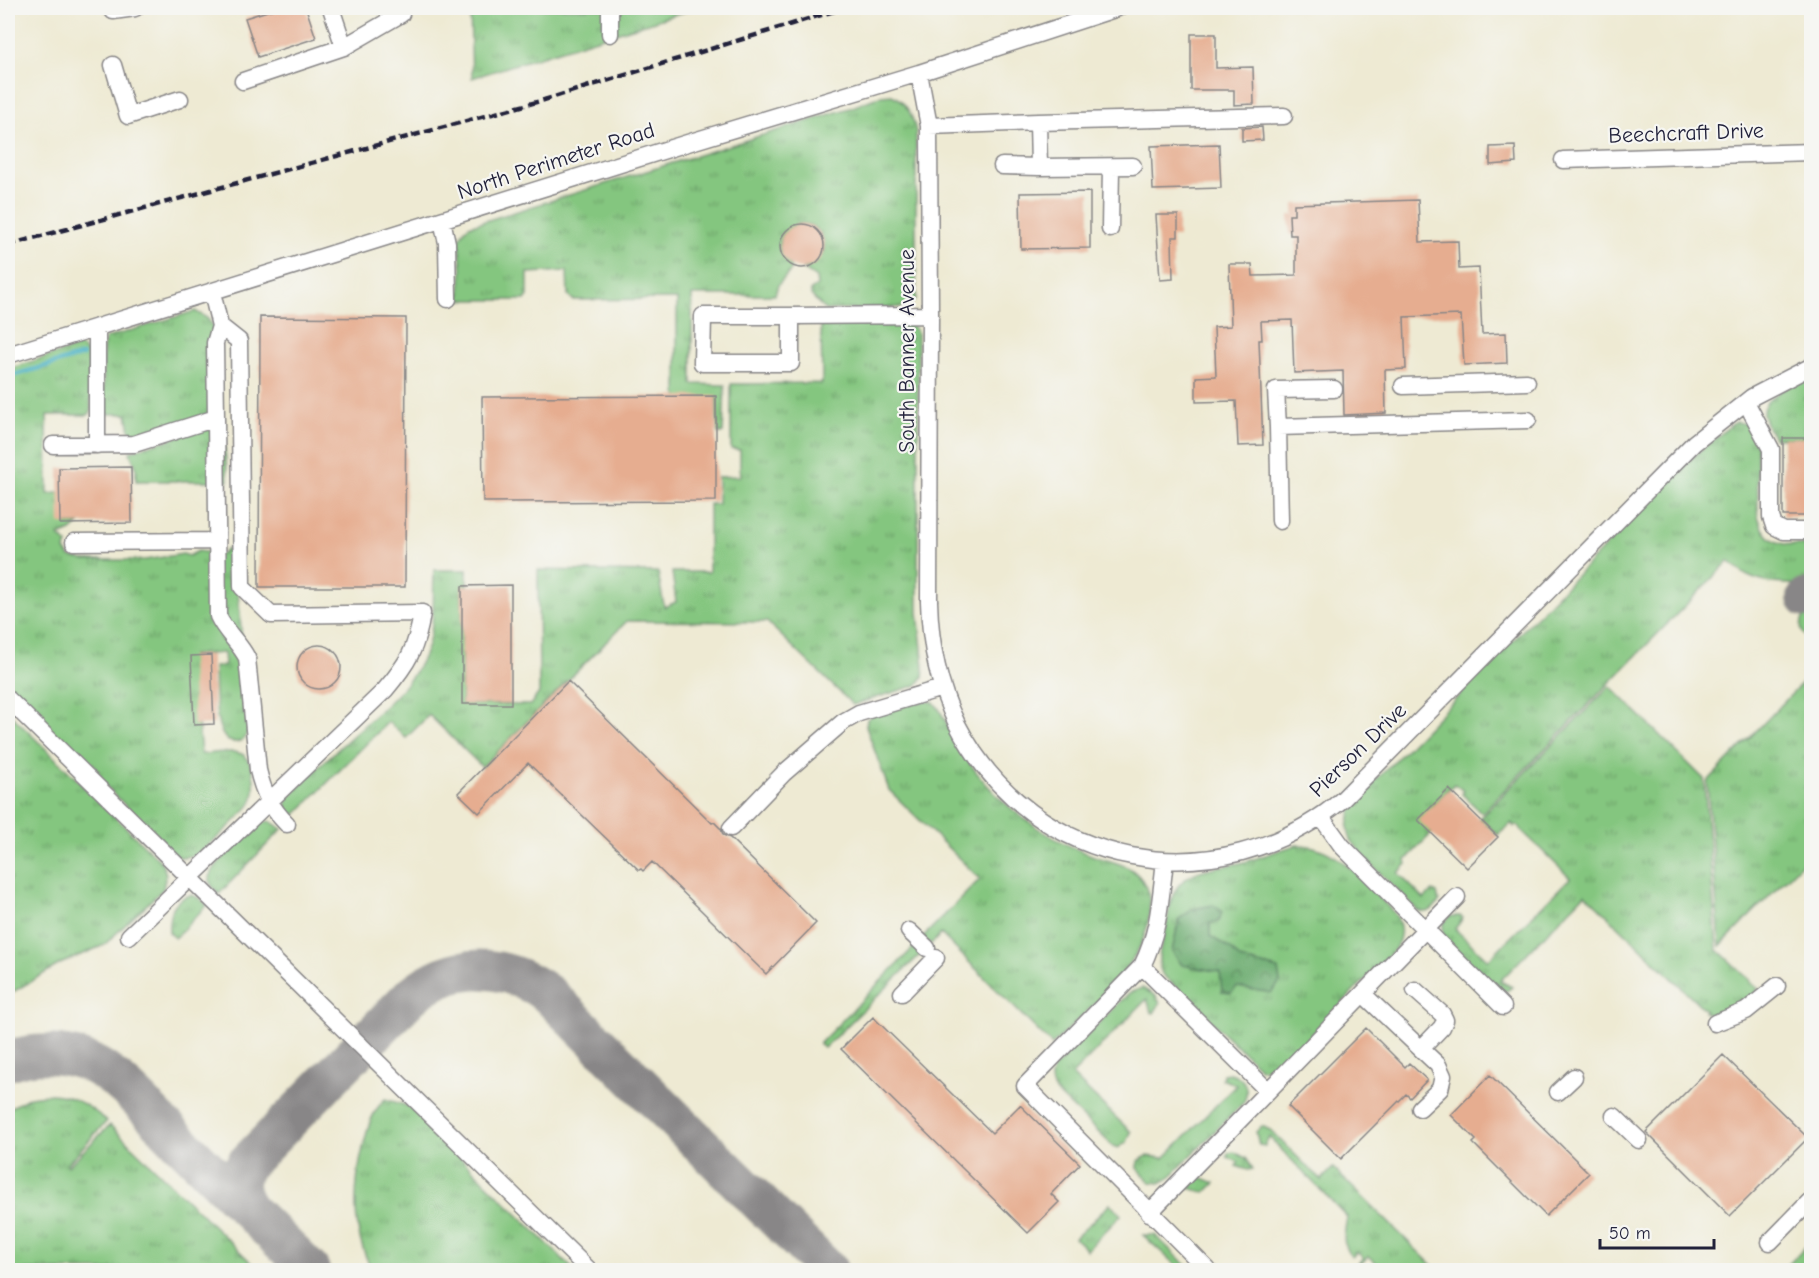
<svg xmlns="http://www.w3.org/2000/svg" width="1819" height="1278" font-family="'Comic Neue',sans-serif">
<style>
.grass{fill:url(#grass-tufts);stroke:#53745d;stroke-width:1.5}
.forest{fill:url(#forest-crowns);stroke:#466654;stroke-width:1.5}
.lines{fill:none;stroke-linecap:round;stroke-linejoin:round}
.stream{stroke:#48b1c6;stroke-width:4.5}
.taxiway{stroke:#888687;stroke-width:40}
.building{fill:#e6ad90}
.minor-casing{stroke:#888687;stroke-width:19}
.minor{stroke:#fff;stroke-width:16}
.rail{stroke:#22223b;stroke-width:4.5;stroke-dasharray:9 4.5;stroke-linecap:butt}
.labels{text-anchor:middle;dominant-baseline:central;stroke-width:4.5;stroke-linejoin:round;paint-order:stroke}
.street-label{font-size:22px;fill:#22223b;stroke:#f6f6f2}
</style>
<defs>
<pattern id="grass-tufts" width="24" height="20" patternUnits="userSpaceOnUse" patternTransform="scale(1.5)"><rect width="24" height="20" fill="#84c67f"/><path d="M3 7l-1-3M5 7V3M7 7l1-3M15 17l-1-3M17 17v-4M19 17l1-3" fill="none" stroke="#6ca069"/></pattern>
<pattern id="forest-crowns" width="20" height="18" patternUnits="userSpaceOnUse" patternTransform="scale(1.5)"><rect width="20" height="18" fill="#6bab6e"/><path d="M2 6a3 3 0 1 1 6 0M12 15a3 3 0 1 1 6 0" fill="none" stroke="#588b5c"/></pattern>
</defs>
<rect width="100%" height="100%" fill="#f6f6f2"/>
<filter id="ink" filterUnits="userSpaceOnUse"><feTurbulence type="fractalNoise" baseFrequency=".0167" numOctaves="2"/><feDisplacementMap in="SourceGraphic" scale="12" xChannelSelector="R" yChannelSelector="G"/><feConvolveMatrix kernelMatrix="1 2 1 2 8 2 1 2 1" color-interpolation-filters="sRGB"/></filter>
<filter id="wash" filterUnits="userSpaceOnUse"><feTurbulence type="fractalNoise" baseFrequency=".008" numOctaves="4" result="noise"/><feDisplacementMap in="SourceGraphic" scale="24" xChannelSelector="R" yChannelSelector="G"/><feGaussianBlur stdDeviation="1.35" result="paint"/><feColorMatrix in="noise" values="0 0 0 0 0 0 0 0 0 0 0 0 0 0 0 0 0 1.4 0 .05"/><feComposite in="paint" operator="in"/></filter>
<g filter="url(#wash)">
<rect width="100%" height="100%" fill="#eeead3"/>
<path class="grass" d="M470 8H696L472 78Z
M892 95C907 102 914 118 916 133V299L906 307 825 310 811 295V290L817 286 816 278 803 269C847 254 813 208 789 229 784 233 780 238 780 245 779 256 789 260 792 269L778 285 775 295H692V384L725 385 723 433H718L717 398H677V299L573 300 568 295 567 271 528 273V296L525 300H459L462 271 459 240 465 229 469 226 850 108 880 96Z
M195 311 207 318 215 328 212 413 134 437 130 431 127 414H107L104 412 103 348 106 338Z
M821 325H907L913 326 918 334V612L924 667 923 677 917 685 853 705 767 622 627 621 482 767 429 715 406 738 388 722 291 819 286 810 287 799C313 770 343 745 371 719 393 699 417 677 427 648 435 624 433 596 434 570H467V586H462V704L530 705 539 693 538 570 658 572 664 607 676 602 672 572H709V504H718V477L740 476V450L731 449V384L822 383Z
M80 346 89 354 91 412 88 415H47L48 494 65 492 66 524H79L71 531 59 536 67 544 65 550 70 557 84 560H145L183 554 189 556 198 551 222 554 227 549 235 553 249 730C246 736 243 742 236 742 212 746 215 683 214 667L225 666 224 653 192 655 201 754C211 754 230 750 239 753 255 757 257 790 251 803 247 811 205 850 197 854 191 857 184 857 178 857L8 690V369Z
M1811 376V438H1774C1770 431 1763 421 1763 412 1762 396 1799 382 1811 376Z
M1735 422 1747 424 1756 437 1757 443 1758 516C1767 547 1784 545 1811 545V584C1790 584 1768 586 1748 576 1741 573 1735 566 1729 561L1482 813 1462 794 1464 791 1454 784 1420 819 1434 833 1431 834 1406 860 1407 864 1398 873 1424 899 1433 891 1437 893 1439 902C1433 910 1427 915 1417 910L1368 861 1351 840 1349 834 1348 826 1352 808 1375 781 1694 456Z
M223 428 228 481H136V467L130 453 131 451 200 430Z
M1811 612H1812L1811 643C1802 634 1798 628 1804 616Z
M1811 674V854L1720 946 1707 782Z
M1610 686 1704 779 1717 949 1758 988C1752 1003 1718 1020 1704 1012L1705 1010 1585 894 1500 981 1512 987 1507 991 1498 989 1443 936V924L1450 916H1460L1463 918 1455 929 1488 960 1570 878 1516 825 1514 827 1512 823 1498 835 1480 818Z
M923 701 933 702 937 706C944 716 948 728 954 738 971 769 994 796 1022 817 1044 834 1069 847 1094 856 1106 860 1118 862 1129 868 1164 890 1148 939 1128 966 1108 994 1077 1020 1052 1045L941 934 931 944 922 938 980 879 889 790 866 727 867 719 876 714Z
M8 712 162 863 166 874 163 889 104 945 60 964 8 995Z
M270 821 282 829 219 894C214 889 209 885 210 877 213 863 248 835 260 823Z
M1297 845C1338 844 1367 886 1394 913 1403 925 1402 937 1395 949L1285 1062C1277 1069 1271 1071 1260 1068L1162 974C1155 958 1162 945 1166 929 1169 914 1169 897 1179 885 1195 865 1226 868 1248 861 1265 856 1280 849 1297 845Z
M191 895 199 898 207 905 175 938 169 932C168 915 172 899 191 895Z
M915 946 922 953 824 1048 819 1044Z
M1142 988 1156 996 1160 1003 1154 1013 1151 1012 1147 999 1072 1075 1131 1132 1127 1142 1118 1148 1113 1146 1055 1091C1050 1084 1050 1076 1054 1068L1129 993Z
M1230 1073C1244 1077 1250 1088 1244 1102L1169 1178 1160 1183 1150 1182 1137 1167 1138 1161 1147 1156 1164 1158 1236 1085 1222 1079 1223 1074Z
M51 1094C74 1095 90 1107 107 1121L67 1164 68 1166 110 1125 259 1270H8V1109L30 1097Z
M385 1099 408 1106 574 1270H372C351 1230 353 1187 364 1144 368 1126 372 1112 385 1099Z
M1262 1126 1270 1130 1321 1180 1333 1168 1437 1270H1384L1369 1256 1361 1263 1357 1264 1363 1258 1357 1252 1352 1257C1340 1247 1345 1230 1347 1217L1269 1137 1265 1146 1259 1145 1256 1132Z
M1234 1152 1246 1158 1253 1169 1248 1170 1236 1166 1239 1162 1227 1157 1228 1153Z
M1200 1177 1215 1183 1205 1193 1189 1188Z
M1110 1204 1121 1215 1087 1250 1075 1238Z
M1143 1235H1155L1191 1270H1181Z
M1811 1241V1260L1804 1268 1800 1265 1801 1270H1783Z"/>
<path class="forest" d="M1213 905 1222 911 1219 921 1210 923V936L1231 949 1240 959 1278 969 1280 982 1271 993 1237 987 1231 993 1222 992 1220 972 1182 965 1172 951 1179 919 1193 909Z"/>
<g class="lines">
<path class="stream" d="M8 377 83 355"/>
<path class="taxiway" d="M1807 598H1812
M8 1061C33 1051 67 1052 92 1064 125 1081 151 1114 177 1139 221 1183 266 1227 310 1270
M248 1209C238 1194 235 1179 246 1164L410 997C453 960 503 962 548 994L828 1270"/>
</g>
<g id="blocks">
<path class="building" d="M277 8H306L316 38 258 57 245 18Z
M1191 34H1216V68L1253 67 1254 104 1234 105V90H1191Z
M1262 127 1263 140 1242 141V128Z
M1219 144 1221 188 1153 190 1151 146Z
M1515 146 1516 163 1490 165V147Z
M1090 192V248L1021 249 1020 193Z
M1418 200 1420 242 1458 241 1459 269 1479 268 1482 334 1506 333 1507 363 1464 365 1461 315 1404 317 1406 369 1385 370 1386 413 1344 415 1343 371 1294 373 1292 320 1261 321 1262 340H1259L1263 445 1238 446 1236 401 1196 402V377L1216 376 1214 327 1231 326 1229 264H1252L1253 276 1296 275V235H1290L1289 215H1294V204Z
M1156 215H1178V237H1172L1173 279 1160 280Z
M780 246a22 22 0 1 1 44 0a22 22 0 1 1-44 0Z
M260 317 406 318 405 587H259Z
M716 396V501L483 502 482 397Z
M1783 438H1812V516H1783Z
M131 467 132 523 60 524 59 468Z
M511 585V704H462V586Z
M297 667a22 22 0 1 1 44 0a22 22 0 1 1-44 0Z
M211 655 214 724 194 725 191 656Z
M568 681 712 823 714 822 721 829 723 835 730 838 816 923 766 974 652 862 643 871 641 869 639 870 528 763 479 813 458 793Z
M1449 789 1498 837 1467 868 1418 820Z
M873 1017 992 1133 1020 1105 1080 1164 1051 1194 1059 1202 1028 1233 841 1049Z
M1366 1028 1405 1067 1409 1063 1427 1080 1410 1098 1406 1094 1341 1159 1288 1106Z
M1723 1055 1808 1138 1730 1216 1646 1132Z
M1490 1075 1589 1173 1546 1216 1473 1143 1476 1140 1451 1115Z"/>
</g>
</g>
<g filter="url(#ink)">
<use href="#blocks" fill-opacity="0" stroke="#888687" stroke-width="1.5"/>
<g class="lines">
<defs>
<path id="minor" d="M331 8 344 47 401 14
M610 8V34
M113 11 135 8
M113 65 128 116 180 99
M919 73 929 126 930 315 929 601C930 644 938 685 957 724 1032 871 1219 904 1343 799L1694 443 1752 397 1812 366
M243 81 344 47
M1038 122 1284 116
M929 126 1038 122 1039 167 1002 166
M1563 160 1812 152
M1039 167 1133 166
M442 220 447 243 448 299
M1110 229 1111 167
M791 316H703L702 363H791V316L930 315
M97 327V445
M8 355 694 141 919 73 1118 8
M1403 386 1527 382
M1746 402 1771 449V517L1774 526 1784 531H1812
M216 418 218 616C225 632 239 642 247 658L258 770C263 792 271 808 287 824
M1278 427 1276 390 1334 389
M53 445 134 444 216 418 215 343 220 326 212 292
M1280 521 1278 427 1528 420
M74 542 217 541
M8 699 589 1270
M1321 817 1342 846 1503 1007
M731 828 784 773 843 722 859 713 942 688
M1165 861C1160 900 1160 929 1142 966L1268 1091
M909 931 927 948
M129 936 385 690C408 663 417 648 422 613L271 615 242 587 239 341 220 326
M1142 966 1025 1086 1208 1270
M902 993 936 958
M1363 994 1421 1049 1442 1027 1445 1020 1442 1014 1415 990
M1715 1023 1746 1011 1777 986
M1558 1092 1574 1077
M1420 1108 1440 1089 1443 1076 1438 1065 1421 1049
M1614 1116 1639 1140
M1149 1213 1457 897
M1770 1242 1812 1199"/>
</defs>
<use href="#minor" class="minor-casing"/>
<use href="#minor" class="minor"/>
<path class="rail" d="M8 245 544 100 844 8"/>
</g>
</g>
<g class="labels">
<g class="street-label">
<text transform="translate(1686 133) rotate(-2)">Beechcraft Drive</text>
<text transform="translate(556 161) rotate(-18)">North Perimeter Road</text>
<text transform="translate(907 351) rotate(-90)">South Banner Avenue</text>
<text transform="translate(1358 750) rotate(-44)">Pierson Drive</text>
</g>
</g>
<rect width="1819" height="1278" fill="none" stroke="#f6f6f2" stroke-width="30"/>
<path d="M1600 1239v9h114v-9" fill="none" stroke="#22223b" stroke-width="3"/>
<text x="1609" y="1239" font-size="18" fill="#22223b" stroke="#f6f6f2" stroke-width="4.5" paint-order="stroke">50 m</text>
</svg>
